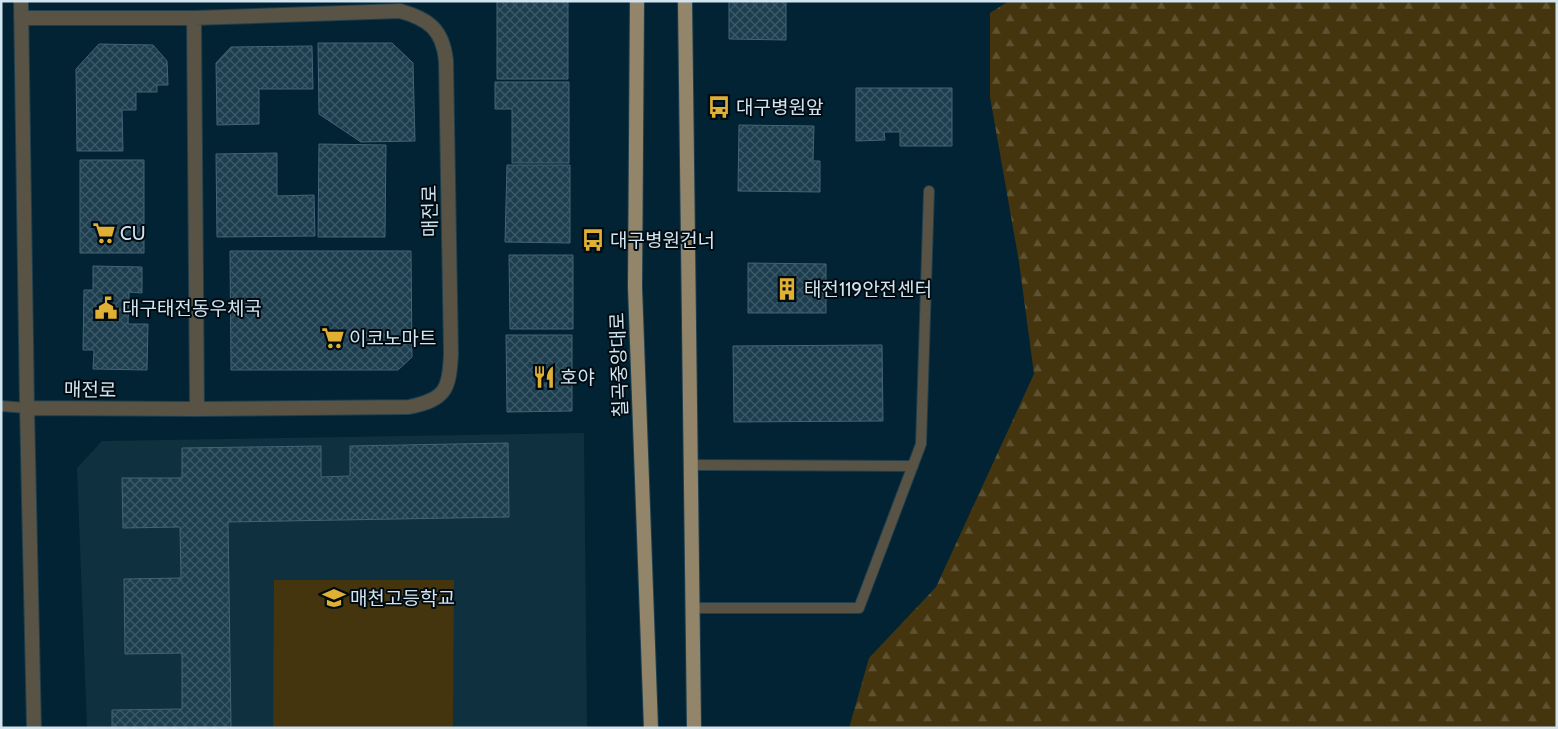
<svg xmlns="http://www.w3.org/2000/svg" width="1558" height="729" font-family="Cabin,'Noto Sans KR',sans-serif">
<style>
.built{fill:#0f303e}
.forest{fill:url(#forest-firs)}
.pitch{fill:#44350e}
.building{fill:url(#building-cross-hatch);stroke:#436477}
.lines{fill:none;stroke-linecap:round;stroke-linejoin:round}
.service-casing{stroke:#1e3e4d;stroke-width:12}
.minor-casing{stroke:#1e3e4d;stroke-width:16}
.primary-casing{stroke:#1e3e4d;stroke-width:16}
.service{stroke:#585345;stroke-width:10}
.minor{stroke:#585345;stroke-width:14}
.primary{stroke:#92856a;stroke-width:14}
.labels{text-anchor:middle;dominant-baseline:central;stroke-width:4;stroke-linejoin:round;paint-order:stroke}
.poi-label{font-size:19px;fill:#d2e4ef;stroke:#010b12;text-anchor:start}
.street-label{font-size:19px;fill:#d2e4ef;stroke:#010b12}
</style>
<defs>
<pattern id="forest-firs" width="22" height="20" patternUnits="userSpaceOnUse" patternTransform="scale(1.25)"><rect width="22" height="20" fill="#44350e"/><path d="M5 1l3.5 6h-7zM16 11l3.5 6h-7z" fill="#5e5231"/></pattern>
<pattern id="building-cross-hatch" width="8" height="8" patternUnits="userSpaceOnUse" patternTransform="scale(1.25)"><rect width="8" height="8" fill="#1d3e4f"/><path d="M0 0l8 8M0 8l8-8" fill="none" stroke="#3d5a69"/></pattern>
</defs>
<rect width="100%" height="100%" fill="#012333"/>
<path class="built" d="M584 433 587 728H87L77 468 102 441Z"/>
<path class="forest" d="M1009 1H1557V728H849L869 658 936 587 1034 374 1019 262 990 97V13Z"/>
<path class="pitch" d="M274 580H454L453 728H273Z"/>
<path class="building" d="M497 1H568V79H497Z
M729 1H786V40L729 39Z
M318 43H392L413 63 415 141 361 142 319 114Z
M99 44 153 45 167 61 168 85H157V92H136V110H122L123 151H77L76 69Z
M312 46 313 89H259V124L217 125 216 63 231 47Z
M495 82H569V163H512V109H495Z
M856 88H952V146H900V132H884L885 140 856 141Z
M739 125 814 126 813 161H820V192L738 191Z
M319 144 386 145 385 237H318Z
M277 153V196L314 195 315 236 217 237 216 154Z
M80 160H144V253H80Z
M507 165H570V243L505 242Z
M230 251H411L412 357 398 370H231Z
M509 255H573V329H510Z
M748 263 826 264V313H748Z
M93 266 142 267V293L129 292 128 324H148L147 370 93 369 94 350H83L84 290H93Z
M506 335H572V411L507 412Z
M882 345 883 421 734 422 733 346Z
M508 443 509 517 228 522 231 728H112V710L182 709V653L125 654 124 579 181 578 180 527 123 528 122 478H182V448L321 446V477L350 476V446Z"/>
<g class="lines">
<defs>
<path id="service" d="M1 406 27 408
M691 465 913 466
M693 608H859L921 444 929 191"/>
<path id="minor" d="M21 1 27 408 34 728
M21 18H194L400 11C429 19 443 30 446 61L451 354C449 390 446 399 409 407L197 409 27 408
M194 18 197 409"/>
<path id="primary" d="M637 1 635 287 651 728
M685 1 694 728"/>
</defs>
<use href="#service" class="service-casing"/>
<use href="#minor" class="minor-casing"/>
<use href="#primary" class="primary-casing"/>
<use href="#service" class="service"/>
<use href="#minor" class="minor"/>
<use href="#primary" class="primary"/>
</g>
<defs>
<symbol id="bus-bare" viewBox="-9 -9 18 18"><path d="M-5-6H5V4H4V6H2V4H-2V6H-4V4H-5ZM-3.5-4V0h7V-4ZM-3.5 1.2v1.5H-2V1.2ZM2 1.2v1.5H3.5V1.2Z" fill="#dfb034" stroke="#010b12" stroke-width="2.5" paint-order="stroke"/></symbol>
<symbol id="supermarket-bare" viewBox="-9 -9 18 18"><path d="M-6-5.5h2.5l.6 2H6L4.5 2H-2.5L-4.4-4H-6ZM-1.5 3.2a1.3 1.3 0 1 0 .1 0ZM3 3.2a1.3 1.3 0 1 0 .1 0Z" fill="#dfb034" stroke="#010b12" stroke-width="2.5" paint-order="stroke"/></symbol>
<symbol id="building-bare" viewBox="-9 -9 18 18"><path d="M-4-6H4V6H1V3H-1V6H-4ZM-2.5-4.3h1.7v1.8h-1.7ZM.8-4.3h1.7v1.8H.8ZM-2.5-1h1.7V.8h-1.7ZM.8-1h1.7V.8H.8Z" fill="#dfb034" stroke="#010b12" stroke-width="2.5" paint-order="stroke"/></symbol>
<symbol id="civic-bare" viewBox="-9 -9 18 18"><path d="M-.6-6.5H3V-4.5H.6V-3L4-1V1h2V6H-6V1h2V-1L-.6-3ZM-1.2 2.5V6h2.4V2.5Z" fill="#dfb034" stroke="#010b12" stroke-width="2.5" paint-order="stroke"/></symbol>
<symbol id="restaurant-bare" viewBox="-9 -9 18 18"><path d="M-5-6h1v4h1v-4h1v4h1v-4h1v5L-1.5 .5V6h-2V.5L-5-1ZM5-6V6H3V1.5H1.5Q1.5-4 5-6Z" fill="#dfb034" stroke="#010b12" stroke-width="2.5" paint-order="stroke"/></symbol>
<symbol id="school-bare" viewBox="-9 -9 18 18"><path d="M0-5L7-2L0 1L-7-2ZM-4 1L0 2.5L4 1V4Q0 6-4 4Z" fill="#dfb034" stroke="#010b12" stroke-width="2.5" paint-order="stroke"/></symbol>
</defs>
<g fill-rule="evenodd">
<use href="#bus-bare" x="703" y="91" width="32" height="32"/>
<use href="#supermarket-bare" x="88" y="217" width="32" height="32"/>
<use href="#bus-bare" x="577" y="224" width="32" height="32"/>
<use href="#building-bare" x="771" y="273" width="32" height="32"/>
<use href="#civic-bare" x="90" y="292" width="32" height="32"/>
<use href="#supermarket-bare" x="317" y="322" width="32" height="32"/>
<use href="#restaurant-bare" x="528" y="361" width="32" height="32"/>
<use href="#school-bare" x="318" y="582" width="32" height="32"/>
</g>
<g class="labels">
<g class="poi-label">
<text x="736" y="107">대구병원앞</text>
<text x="120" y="233">CU</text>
<text x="610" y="240">대구병원건너</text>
<text x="804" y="289">태전119안전센터</text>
<text x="122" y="308">대구태전동우체국</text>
<text x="349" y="338">이코노마트</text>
<text x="560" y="377">호야</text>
<text x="350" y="598">매천고등학교</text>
</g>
<g class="street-label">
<text transform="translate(430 211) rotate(-91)">매전로</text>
<text transform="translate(619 365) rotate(-92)">칠곡중앙대로</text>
<text transform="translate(90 390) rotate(1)">매전로</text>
</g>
</g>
<rect width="1558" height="729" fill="none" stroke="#d2e4ef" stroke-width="5"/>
</svg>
